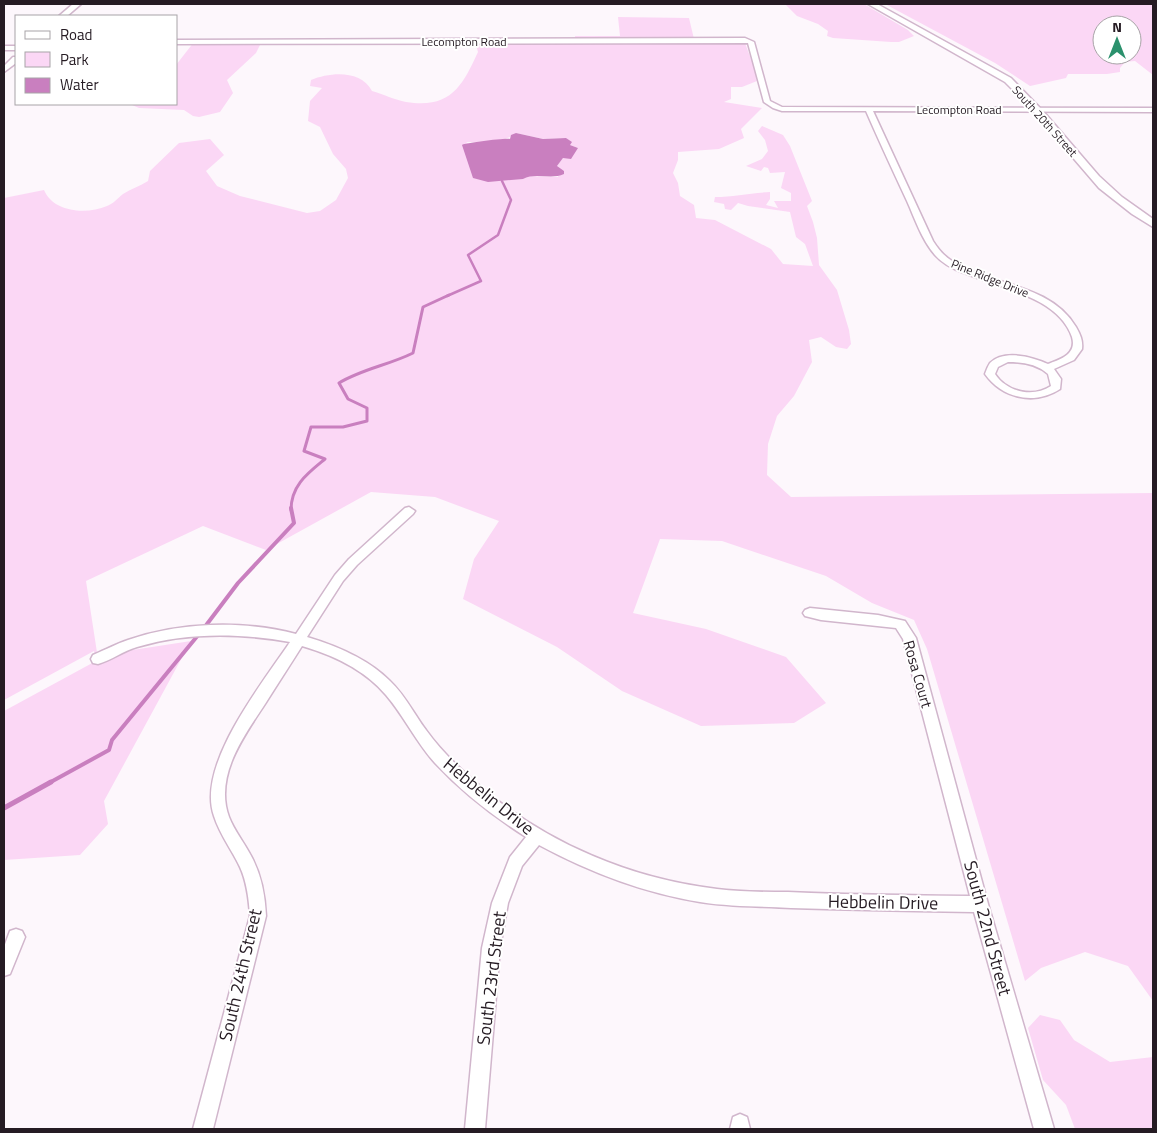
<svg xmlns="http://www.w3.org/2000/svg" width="1157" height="1133" font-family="'Titillium Web',sans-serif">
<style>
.green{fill:#fbd7f5;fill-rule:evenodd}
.water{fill:#c97fbf}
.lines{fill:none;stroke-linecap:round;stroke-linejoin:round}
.stream-far3{stroke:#c97fbf;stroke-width:2.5}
.stream-far2{stroke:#c97fbf;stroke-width:3}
.stream-far1{stroke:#c97fbf;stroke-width:4}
.stream{stroke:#c97fbf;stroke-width:5}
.minor-casing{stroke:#d1b6cc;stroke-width:3}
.major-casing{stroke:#d1b6cc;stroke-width:3}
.minor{fill:#fff;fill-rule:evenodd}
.major{fill:#fff;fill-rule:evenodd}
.labels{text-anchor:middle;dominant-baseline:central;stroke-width:4;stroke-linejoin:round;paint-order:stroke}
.far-street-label{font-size:12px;fill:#251b23;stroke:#fff}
.street-label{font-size:15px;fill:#251b23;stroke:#fff}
.near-street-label{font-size:18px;fill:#251b23;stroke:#fff}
</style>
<rect width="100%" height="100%" fill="#fdf7fc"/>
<path class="green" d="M785 4H864L908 30 914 36 899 42H891L833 38 827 36 828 31 818 24 797 16Z
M885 4H1153V75L1135 61 1125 62 1120 68V72L1107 74H1068L1066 78 1030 86 995 63ZM1102 25H1132V55H1102Z
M618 17 689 18 694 39H575V36H620Z
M194 42H266L260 45 256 53 227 80 233 93 220 112 199 117 193 116 184 110 139 108 132 105H120L176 104V65Z
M475 42 745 43 754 67 757 81 742 87H731V99L724 102 762 108 741 129 744 138 719 149 678 152V160L673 173 678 183 680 196 694 205 696 218 715 220 771 249 783 264 813 266 805 244 796 237 790 212 748 206 738 203 731 210 725 209 724 204 714 202 715 197C733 197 751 193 770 192V199L766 205 778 208 774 201H791V193L781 188 785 172 770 173 768 168 764 167 761 171 746 166 762 159 768 151 765 140 758 131 762 126 783 135 790 146 812 201 807 206 813 222 817 238 819 265 837 290 849 330 851 344 847 349 836 347 821 337 809 340 812 362 794 396 777 416 768 444 767 475 791 497 1153 493V1001L1128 966 1085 952 1041 968 1025 981 927 649 914 620 872 603 826 576 722 541 660 539 633 613 706 629 786 657 826 703 794 723 701 726 622 691 557 647 463 599 474 559 499 521 435 497 371 492 266 550 203 526 86 581 98 659 126 651 191 641 104 801 108 824 80 855 4 860V711L96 661 94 651 4 700V198L44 190C53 212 86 215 107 206 113 204 118 198 123 194 131 189 140 186 148 181L150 171 179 143 210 139 224 155 206 171 217 186 240 196 307 213 320 211 336 200 348 178 346 169 333 154 320 127 308 121 310 101 322 88 310 86 311 80C331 72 361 70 372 91 383 94 395 100 406 102 450 109 462 87 478 52ZM516 133 543 139 566 138 570 145 578 148 563 158 557 166 559 169 558 177 528 176 523 179 466 142C479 142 508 142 516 133Z
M1040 1015 1060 1020 1074 1040 1110 1062 1153 1057V1129H1075L1066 1105 1043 1080 1028 1028Z"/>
<path class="water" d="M516 133 543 139 566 138 572 142 570 145 578 148 571 159 563 158 557 166 564 171V174C551 180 535 172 523 179L488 182 473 178 462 145C465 143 504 138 510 139L511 135Z"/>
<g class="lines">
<path class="stream-far3" d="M447 296 481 281 468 255 498 235 511 200 502 181"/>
<path class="stream-far2" d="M291 510C291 485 308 473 325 459L304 451 311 427H343L367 421V408L348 399 339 383C362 369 389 365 413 353L423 307 449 295"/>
<path class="stream-far1" d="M204 628 238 583 294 523 291 508
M49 783 109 750 112 740 199 634"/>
<path class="stream" d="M4 808 51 782"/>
<defs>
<path id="minor" d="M745 38 754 42 770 101 782 107 1153 108V112L873 111 933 241C938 249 944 256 952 261 991 286 1050 283 1076 327 1080 334 1083 340 1082 349L1074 360 1054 369 1061 379 1060 389C1034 406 1002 398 985 374 986 371 988 366 990 363 1004 349 1033 357 1048 364 1061 359 1077 354 1072 337 1058 296 998 288 964 273 953 269 943 264 935 255 922 240 915 219 907 201 893 171 879 141 866 111H782L773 108 764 102 748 43 176 44V40ZM1008 362C1023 362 1037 364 1048 374L1051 386C1033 398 1007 392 995 374L998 367Z
M4 46H16V50H4Z
M409 507 415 511 413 514 357 565 343 581 307 637C337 646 368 659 390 681 405 695 414 714 426 730 441 751 461 770 481 787 546 843 631 879 717 889 740 892 764 892 788 892 849 895 909 895 970 896L903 639 896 628 821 620 805 616 803 613 805 610 810 608 878 615 905 621 916 638 988 904 1054 1129H1034L974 912C913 911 852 910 791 908 761 906 730 907 700 902 644 893 589 872 539 845L522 866 508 903 500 948 485 1129H465L482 948 492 903 510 857 526 837C493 816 462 792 435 763 416 742 404 716 386 695 365 670 333 655 302 646 290 665 277 685 265 704 244 736 214 776 229 817 234 830 243 841 250 854 261 873 265 894 266 916L213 1129H193L250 916C249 900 247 882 240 867 232 850 220 835 214 816 196 765 262 684 290 642 239 633 187 632 137 647 123 651 112 660 98 664L93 663 91 659 93 655C105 650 116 644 128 640 180 622 243 620 296 634L335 575 349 559 405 508Z
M16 929 22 931 25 937 10 974 4 976V947L10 931Z
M740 1114 747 1117 750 1129H730L733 1117Z"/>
<path id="major" d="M73 4H81L67 16H59Z
M868 4H877L1011 78 1043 111 1099 176 1122 197 1153 219V227L1132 214 1099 188 1026 103 1005 82Z
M13 57H16V63L4 72V66Z"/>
</defs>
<use href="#minor" class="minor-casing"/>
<use href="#major" class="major-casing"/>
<use href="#minor" class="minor"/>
<use href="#major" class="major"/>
</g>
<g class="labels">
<g class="far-street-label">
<text x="464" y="41">Lecompton Road</text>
<text x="959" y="109">Lecompton Road</text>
<text transform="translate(1045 121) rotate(48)">South 20th Street</text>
<text transform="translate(990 278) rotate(22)">Pine Ridge Drive</text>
</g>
<g class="street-label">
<text transform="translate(918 674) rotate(74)">Rosa Court</text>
</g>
<g class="near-street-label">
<text transform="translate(489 796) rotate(39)">Hebbelin Drive</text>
<text transform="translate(883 902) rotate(1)">Hebbelin Drive</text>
<text transform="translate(988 928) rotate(75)">South 22nd Street</text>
<text transform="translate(240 975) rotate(-77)">South 24th Street</text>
<text transform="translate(491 978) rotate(-83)">South 23rd Street</text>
</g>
</g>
<rect width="1157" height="1133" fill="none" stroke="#251b23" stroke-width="10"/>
<rect x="15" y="15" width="162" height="90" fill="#ffffff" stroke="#a8a4a7"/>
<rect x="25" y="31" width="25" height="8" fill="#ffffff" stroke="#a8a4a7"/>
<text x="60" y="40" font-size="15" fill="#251b23">Road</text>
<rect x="25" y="52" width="25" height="15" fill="#fbd7f5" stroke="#a8a4a7"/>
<text x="60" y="65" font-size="15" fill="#251b23">Park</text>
<rect x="25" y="78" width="25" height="15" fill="#c97fbf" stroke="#a8a4a7"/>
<text x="60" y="90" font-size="15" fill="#251b23">Water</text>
<g transform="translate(1117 40)"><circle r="24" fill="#ffffff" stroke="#a8a4a7"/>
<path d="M0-4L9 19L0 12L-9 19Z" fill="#2b916d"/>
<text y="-8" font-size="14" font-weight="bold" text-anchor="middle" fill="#251b23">N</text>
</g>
</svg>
